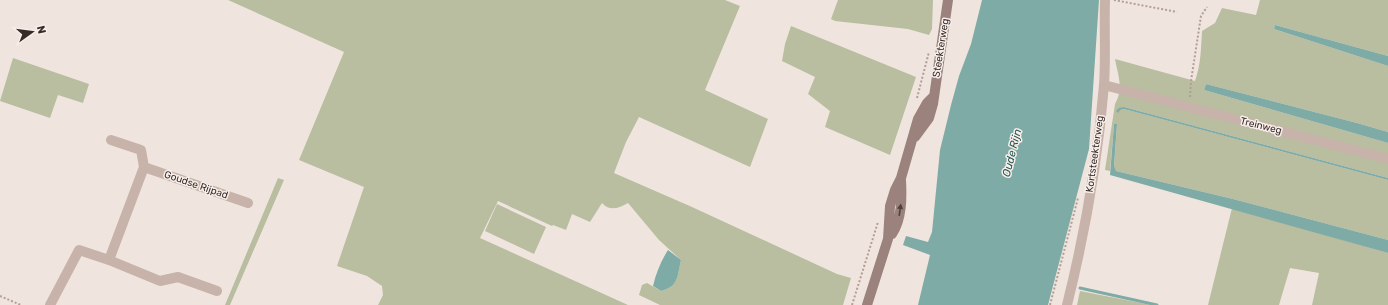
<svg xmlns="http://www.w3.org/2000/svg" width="1388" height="305" font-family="Rubik,sans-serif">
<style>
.green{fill:#b8be9f}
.water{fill:#7faba6}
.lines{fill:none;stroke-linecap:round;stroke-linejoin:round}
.stream{stroke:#7faba6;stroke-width:3}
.path{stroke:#b39d95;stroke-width:2;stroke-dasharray:2 2;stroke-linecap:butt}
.minor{stroke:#c7b3aa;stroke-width:10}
.tertiary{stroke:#c7b3aa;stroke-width:10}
.secondary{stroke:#9b827c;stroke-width:10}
.oneway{fill:#4f413e}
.labels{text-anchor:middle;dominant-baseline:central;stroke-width:3;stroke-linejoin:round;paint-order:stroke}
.street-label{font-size:10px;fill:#362b29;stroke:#f8efea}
.water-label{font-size:11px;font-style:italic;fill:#22544f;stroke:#f8efea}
</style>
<rect width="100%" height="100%" fill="#f0e5de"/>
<path class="green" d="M228 0H725L740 6 705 90 768 119 750 167 639 117 626 142 614 173 692 207 837 274 851 278 843 305H660L639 295 642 285 647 283 661 291C679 286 677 276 681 260L659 240 628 203C619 208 610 212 602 203L590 222 572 214 566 230 553 225 552 226 498 201 480 238 628 305H378L383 295 382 286 367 276 337 266 364 187 299 160 344 52Z
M838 0H933L932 29 929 35 908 29 835 21 831 19Z
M1260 0H1388V56L1275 25 1274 29 1388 66V132L1357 123 1206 84 1204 90 1388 143V178L1124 107 1120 110 1124 109 1388 180V240L1233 199 1116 171 1114 167 1117 124H1114L1110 171 1105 170 1115 104C1124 88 1118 76 1115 59L1195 81C1201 64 1201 48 1202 31L1215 23 1222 8 1256 15Z
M791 26 916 77 890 155 825 127 830 111 808 94 815 77 782 61 785 44Z
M13 58 89 84 83 103 58 95 50 118 0 101Z
M278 178 284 180 230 305H225Z
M497 204 546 227 534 254 485 231Z
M1232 208 1388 253V305H1312L1319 273 1290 268 1279 305H1208Z
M1080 291 1151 305H1077Z"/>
<path class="water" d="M982 0H1099L1089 149 1048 305H918L930 255 903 245 906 236 928 242 932 232 940 150 951 105 959 76 971 44Z
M1275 25 1388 56V66L1274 29Z
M1206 84 1357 123 1388 132V143L1204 90Z
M1124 107 1388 178V180L1124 109 1120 110 1118 113 1116 111 1119 108Z
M1114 124H1117L1114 166 1116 171 1233 199 1388 240V253L1110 175Z
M668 250 681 260C677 277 679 286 661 291L653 286C656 273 661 261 668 250Z"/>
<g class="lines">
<path class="stream" d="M1080 288 1157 305"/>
<path class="path" d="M1114 0 1177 12
M1190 97 1191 81 1201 16 1207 7
M917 98 929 52
M0 296 21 305
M852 305 878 222
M1050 305 1078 198"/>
<path class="minor" d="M1104 85 1388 159
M111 140 141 150 144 167
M109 260 144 167 248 203
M50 305 79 250 109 260 160 281 178 277 217 291"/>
<path class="tertiary" d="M1067 305C1085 233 1098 159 1104 85 1106 57 1104 29 1105 0"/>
<path class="secondary" d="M915 137 929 118 933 104 948 0
M892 234C902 219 902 198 901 180
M867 305 888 239 890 206 895 190 901 178 918 119 927 103 934 96"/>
</g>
<defs><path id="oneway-solid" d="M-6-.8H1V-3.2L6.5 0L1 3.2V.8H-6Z"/></defs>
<use class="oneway" href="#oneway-solid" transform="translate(900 210) rotate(-82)"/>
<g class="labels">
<g class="street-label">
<text transform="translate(941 48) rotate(-81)">Steekterweg</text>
<text transform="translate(1261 126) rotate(14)">Treinweg</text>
<text transform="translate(1095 154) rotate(-82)">Kortsteekterweg</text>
<text transform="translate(196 185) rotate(19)">Goudse Rijpad</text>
</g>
<g class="water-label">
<text transform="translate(1012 153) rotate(-76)">Oude Rijn</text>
</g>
</g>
<g transform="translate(32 32) rotate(76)" stroke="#f8efea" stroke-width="3" paint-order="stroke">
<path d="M0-3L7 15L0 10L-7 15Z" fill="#362b29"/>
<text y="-6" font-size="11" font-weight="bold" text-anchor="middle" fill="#362b29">N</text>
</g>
</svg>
